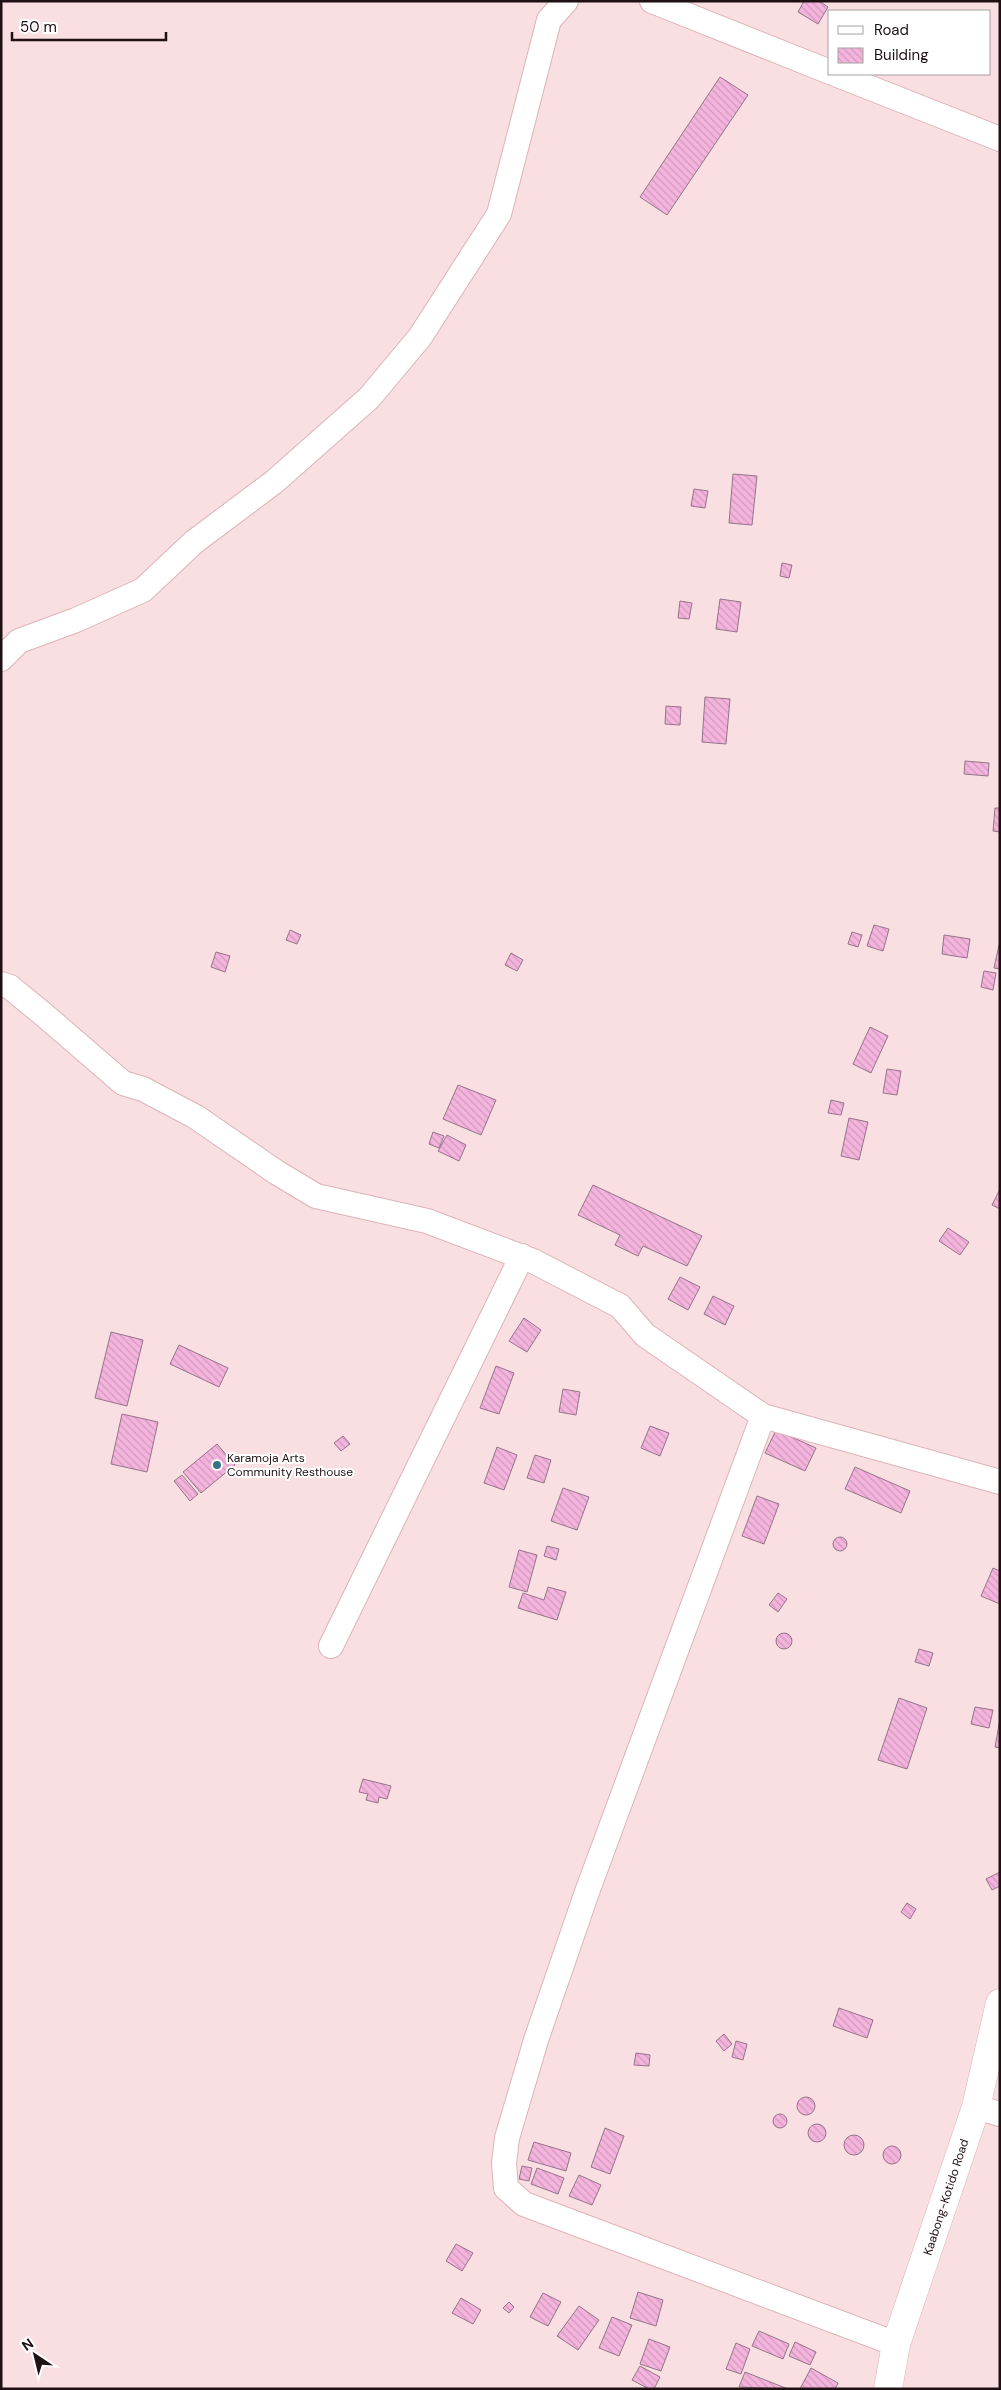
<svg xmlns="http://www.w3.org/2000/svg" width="1001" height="2390" font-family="'DM Sans',sans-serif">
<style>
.building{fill:url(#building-back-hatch);stroke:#947488}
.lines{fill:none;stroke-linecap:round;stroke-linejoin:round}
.minor-casing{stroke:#ddb3b8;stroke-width:26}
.secondary-casing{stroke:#ddb3b8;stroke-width:29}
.minor{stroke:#fff;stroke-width:24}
.secondary{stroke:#fff;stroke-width:28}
.poi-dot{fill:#367389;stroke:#fff;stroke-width:2}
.labels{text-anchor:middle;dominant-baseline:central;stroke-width:4;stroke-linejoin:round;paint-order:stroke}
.poi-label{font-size:12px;fill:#1f1113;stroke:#fff;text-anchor:start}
.street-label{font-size:12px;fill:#1f1113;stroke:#fff}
</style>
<defs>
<pattern id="building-back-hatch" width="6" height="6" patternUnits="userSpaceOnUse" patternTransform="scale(1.25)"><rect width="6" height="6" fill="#f4b4dd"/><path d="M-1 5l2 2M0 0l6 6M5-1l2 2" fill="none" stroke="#d19abd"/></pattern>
</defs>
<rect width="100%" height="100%" fill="#f9dfe2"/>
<path class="building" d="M804 1H819L828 7 818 24 798 12Z
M720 77 748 95 667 215 640 197Z
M733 474 757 476 752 525 729 523Z
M694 489 708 491 705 508 691 506Z
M782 563 792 565 789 578 780 576Z
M720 599 741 602 737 632 716 629Z
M680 601 692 603 689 619 678 618Z
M705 697 730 699 726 744 702 742Z
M666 706 681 707 680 725 665 724Z
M965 761 989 763 988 776 964 774Z
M995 808H1000V832L993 831Z
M874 925 889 929 883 951 867 946Z
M290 930 301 935 297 944 286 940Z
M852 932 862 935 858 947 848 944Z
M944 935 970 939 967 958 942 954Z
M999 945H1000V969L994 968Z
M216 952 230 956 225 972 211 967Z
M511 953 523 960 517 971 505 965Z
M984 971 996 973 993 990 981 987Z
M870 1027 888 1036 871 1073 853 1064Z
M887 1069 901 1071 897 1095 883 1093Z
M458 1085 496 1100 481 1135 443 1119Z
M831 1100 844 1103 841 1115 828 1113Z
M849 1118 868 1122 859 1160 841 1156Z
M433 1132 444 1136 439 1148 429 1144Z
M447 1135 466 1145 459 1161 438 1151Z
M593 1185 702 1236 687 1266 643 1246 638 1256 615 1245 620 1235 578 1215Z
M1000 1189V1209L992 1205Z
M948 1228 969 1242 960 1255 939 1241Z
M680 1277 700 1287 688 1310 668 1299Z
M713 1296 734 1306 725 1325 704 1314Z
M524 1318 541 1330 527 1352 509 1341Z
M111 1332 143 1340 127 1406 95 1398Z
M179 1345 228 1368 219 1387 170 1364Z
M496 1366 514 1373 499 1414 480 1408Z
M563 1389 580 1392 576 1415 559 1412Z
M122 1414 158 1422 147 1472 111 1464Z
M650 1426 669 1433 660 1456 641 1448Z
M776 1430 816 1448 805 1471 765 1453Z
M343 1436 350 1444 341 1451 334 1443Z
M217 1444 235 1465 201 1493 183 1472Z
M497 1447 517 1455 504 1490 484 1483Z
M535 1455 551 1460 544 1483 527 1478Z
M855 1467 910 1491 901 1513 845 1489Z
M182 1475 198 1494 190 1501 174 1481Z
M563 1488 589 1497 577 1530 551 1521Z
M757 1496 779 1504 764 1544 742 1536Z
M833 1544a7 7 0 1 1 14 0a7 7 0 1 1-14 0Z
M547 1546 559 1549 556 1560 544 1556Z
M519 1550 537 1555 527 1592 509 1587Z
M993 1568 1000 1571V1604L981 1596Z
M548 1587 566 1592 557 1620 518 1608 523 1593 544 1600Z
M778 1593 787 1599 778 1612 769 1605Z
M776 1641a8 8 0 1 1 16 0a8 8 0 1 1-16 0Z
M919 1649 933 1653 929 1666 915 1662Z
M899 1698 927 1708 907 1769 878 1760Z
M975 1707 993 1710 989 1728 971 1724Z
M1000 1719V1748L995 1747Z
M363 1779 391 1786 387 1799 379 1797 378 1803 366 1800 368 1794 359 1792Z
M1000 1872V1886L992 1890 986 1879Z
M907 1903 916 1909 910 1919 901 1912Z
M839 2008 873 2020 867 2038 833 2026Z
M724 2034 732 2044 724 2051 716 2041Z
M736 2041 747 2044 743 2060 732 2057Z
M636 2053 650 2055 649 2066 634 2065Z
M797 2106a9 9 0 1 1 18 0a9 9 0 1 1-18 0Z
M773 2121a7 7 0 1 1 14 0a7 7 0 1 1-14 0Z
M808 2133a9 9 0 1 1 18 0a9 9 0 1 1-18 0Z
M605 2128 624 2136 610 2174 591 2167Z
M844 2145a10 10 0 1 1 20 0a10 10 0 1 1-20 0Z
M534 2142 571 2153 566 2171 528 2160Z
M883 2155a9 9 0 1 1 18 0a9 9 0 1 1-18 0Z
M522 2166 532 2168 529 2181 519 2179Z
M537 2168 564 2178 558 2194 531 2184Z
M579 2175 601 2185 592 2205 569 2196Z
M456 2244 473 2253 462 2271 446 2261Z
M638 2292 663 2300 656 2326 630 2318Z
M543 2293 561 2302 548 2326 530 2317Z
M461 2298 481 2310 473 2324 452 2313Z
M509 2302 514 2307 509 2313 503 2308Z
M579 2306 599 2320 578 2350 557 2336Z
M612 2317 632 2325 619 2356 599 2348Z
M759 2331 789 2344 783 2359 752 2346Z
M649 2339 670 2347 661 2371 640 2364Z
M795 2342 816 2352 810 2365 789 2356Z
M736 2343 750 2349 741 2374 726 2369Z
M640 2366 660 2377 654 2389H649L632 2380Z
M811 2368 838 2383 835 2389H800Z
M745 2372 788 2389 739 2387Z"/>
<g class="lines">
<defs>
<path id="minor" d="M652 1 830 72
M835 74 1000 139
M1 659 19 641 76 620 143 590 194 542 274 482 369 398 420 337 499 214 549 20 566 1
M1 984 10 987 43 1014 123 1083 143 1089 196 1117 276 1172 316 1196 427 1221 533 1261 620 1306 645 1335 763 1416
M331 1646 522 1256
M976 2107 1000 2114
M896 2344 524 2204 506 2188 504 2163 507 2138 536 2040 587 1892 763 1416 1000 1482"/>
<path id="secondary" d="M888 2389 896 2344 976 2107 1000 2003"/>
</defs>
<use href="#minor" class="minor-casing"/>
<use href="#secondary" class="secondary-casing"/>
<use href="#minor" class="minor"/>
<use href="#secondary" class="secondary"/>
</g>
<circle class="poi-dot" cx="217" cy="1465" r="5"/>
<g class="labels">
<g class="poi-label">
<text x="227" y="1458">Karamoja Arts<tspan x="227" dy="14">Community Resthouse</tspan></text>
</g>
<g class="street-label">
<text transform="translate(946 2197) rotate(-72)">Kaabong-Kotido Road</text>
</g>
</g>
<rect width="1001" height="2390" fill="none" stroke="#1f1113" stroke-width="5"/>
<rect x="828" y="10" width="162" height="65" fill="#ffffff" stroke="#a5a0a1"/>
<rect x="838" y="26" width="25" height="8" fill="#ffffff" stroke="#a5a0a1"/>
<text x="874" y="35" font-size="15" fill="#1f1113">Road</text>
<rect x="838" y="48" width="25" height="15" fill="url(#building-back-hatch)" stroke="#a5a0a1"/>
<text x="874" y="60" font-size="15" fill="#1f1113">Building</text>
<g transform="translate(35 2355) rotate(325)" stroke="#ffffff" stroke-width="4" paint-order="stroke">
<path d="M0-4L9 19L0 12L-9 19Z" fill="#1f1113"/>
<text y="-8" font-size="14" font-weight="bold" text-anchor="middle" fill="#1f1113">N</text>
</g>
<path d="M12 32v8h154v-8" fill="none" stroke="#1f1113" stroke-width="2.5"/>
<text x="20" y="32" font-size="15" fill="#1f1113" stroke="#ffffff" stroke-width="4" paint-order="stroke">50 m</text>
</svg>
